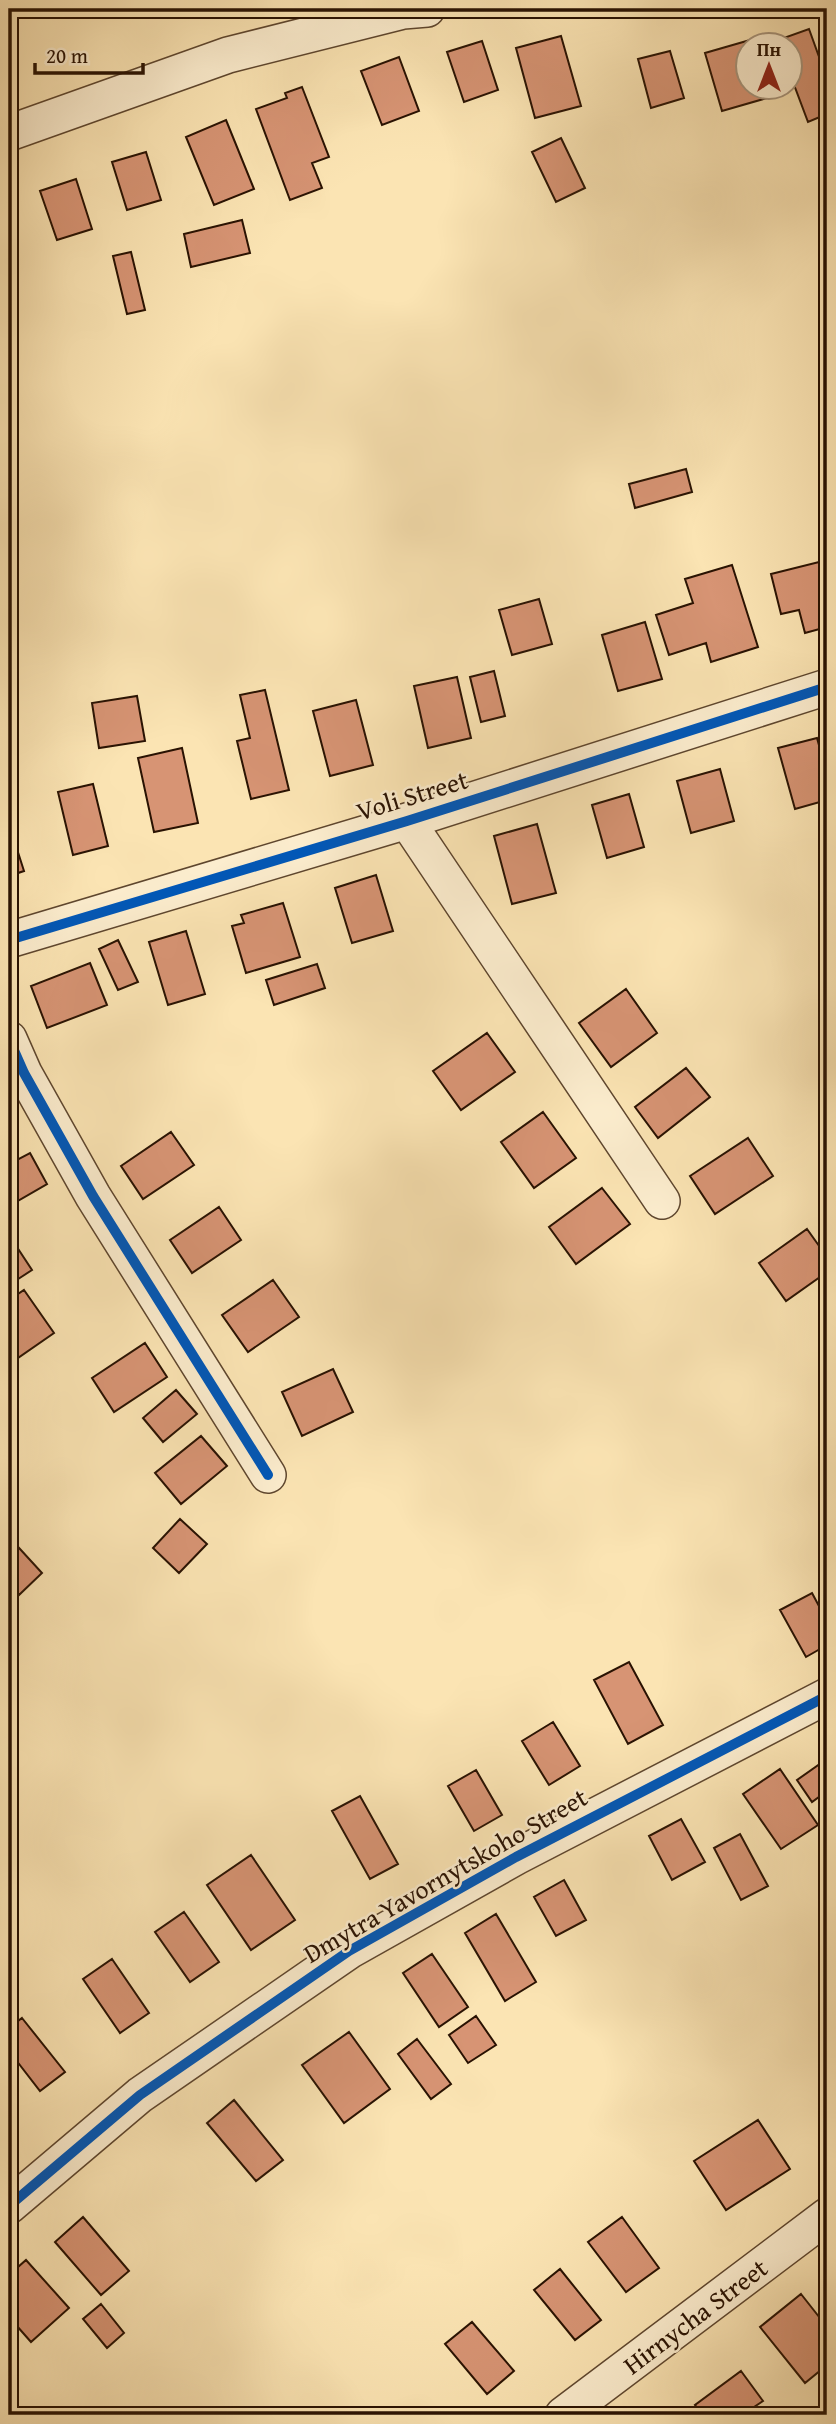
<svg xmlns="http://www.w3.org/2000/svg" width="836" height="2424" font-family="'Gentium Book Plus',serif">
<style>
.building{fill:#d79474;stroke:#291202;stroke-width:2}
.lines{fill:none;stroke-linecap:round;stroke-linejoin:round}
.street-casing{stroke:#5e462e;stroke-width:38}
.street{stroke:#fcedce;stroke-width:35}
.cycleway-casing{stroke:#fcedce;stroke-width:15}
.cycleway{stroke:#0057b8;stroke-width:10}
.labels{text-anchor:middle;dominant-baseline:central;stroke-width:5;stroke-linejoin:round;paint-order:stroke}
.street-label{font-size:26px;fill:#291202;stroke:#fcedce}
</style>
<rect width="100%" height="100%" fill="#fbe4b3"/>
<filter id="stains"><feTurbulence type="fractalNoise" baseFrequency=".00286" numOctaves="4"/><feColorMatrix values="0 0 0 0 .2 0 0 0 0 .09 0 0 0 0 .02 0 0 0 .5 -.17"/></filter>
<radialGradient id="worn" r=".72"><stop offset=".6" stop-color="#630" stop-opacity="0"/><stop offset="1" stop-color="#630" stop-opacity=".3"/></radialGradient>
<path class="building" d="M809 29 827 79V114L808 122 790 74V46H780L778 40Z
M561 36 581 106 535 118 516 48Z
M750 40 752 46H748V88H764L767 98 722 111 705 53Z
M482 41 498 90 464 102 447 52Z
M670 51 684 98 651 108 638 59Z
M399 57 419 111 382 125 361 71Z
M302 87 329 157 312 163 322 188 290 200 256 109 287 98 285 93Z
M226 120 254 189 214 205 186 137Z
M561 138 585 188 556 202 532 152Z
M146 152 161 200 127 210 112 162Z
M76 179 92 229 57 240 40 191Z
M242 220 250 253 191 267 184 234Z
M131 252 145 310 127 314 113 256Z
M686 469 692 492 635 508 629 484Z
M827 560V627L805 633 799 610 781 614 771 574Z
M732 565 758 647 711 662 706 643 669 655 656 615 693 603 685 579Z
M539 599 552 644 512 655 499 610Z
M645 622 662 679 618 691 602 635Z
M494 671 505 716 481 722 470 677Z
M457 677 471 738 428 748 414 686Z
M265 690 289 790 251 799 237 741 250 738 240 695Z
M137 696 145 741 99 748 92 703Z
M356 700 373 765 330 776 313 711Z
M817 738 827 774V800L795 809 778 748Z
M182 748 198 823 154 832 138 758Z
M720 769 734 821 691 833 677 781Z
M93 784 108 846 73 855 58 792Z
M629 794 644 847 607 858 592 805Z
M9 824 24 871 9 876Z
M537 824 556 893 512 904 494 836Z
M376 875 393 931 352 943 335 888Z
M283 903 300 957 246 973 232 926 244 923 241 915Z
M186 931 205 994 168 1005 149 942Z
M118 940 138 982 118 990 99 949Z
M90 963 107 1005 47 1028 31 986Z
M317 964 325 988 274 1005 266 980Z
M626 989 657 1033 611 1067 579 1023Z
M487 1033 515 1072 461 1110 433 1071Z
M686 1068 710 1097 658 1138 635 1107Z
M543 1112 576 1158 534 1188 501 1142Z
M171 1132 194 1165 143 1199 121 1166Z
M748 1138 773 1176 715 1214 690 1176Z
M30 1153 47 1184 9 1206V1164Z
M602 1188 630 1224 576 1264 549 1227Z
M219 1207 241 1240 192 1273 170 1240Z
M807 1229 827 1257V1272L786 1301 759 1263Z
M9 1235 32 1270 9 1285Z
M273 1280 299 1317 248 1352 222 1315Z
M24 1290 54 1333 15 1360 9 1351V1300Z
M145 1343 167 1377 114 1412 92 1378Z
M333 1369 353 1412 302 1436 282 1392Z
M176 1390 197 1414 163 1442 143 1418Z
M201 1436 227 1466 181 1504 155 1473Z
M180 1519 207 1544 179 1573 153 1548Z
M9 1537 42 1573 19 1595 9 1584Z
M812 1593 827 1621V1645L806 1657 780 1610Z
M629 1662 663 1725 628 1744 594 1680Z
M553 1722 580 1766 549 1785 522 1741Z
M824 1761 827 1767V1791L812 1802 797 1780Z
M780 1769 818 1825 781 1849 743 1794Z
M476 1770 502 1815 474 1831 448 1786Z
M360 1796 398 1864 370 1879 332 1811Z
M681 1819 705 1862 672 1880 649 1836Z
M740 1834 768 1886 741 1900 714 1848Z
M251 1855 295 1920 251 1950 207 1885Z
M564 1880 586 1920 556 1936 534 1897Z
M184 1912 219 1962 190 1982 155 1932Z
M496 1914 536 1982 505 2001 465 1933Z
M432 1954 468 2007 439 2027 403 1973Z
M112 1959 149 2013 120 2033 83 1979Z
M476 2016 496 2045 468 2063 449 2035Z
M22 2018 65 2072 40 2091 9 2051V2028Z
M349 2032 390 2089 344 2123 302 2065Z
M417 2039 451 2084 431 2099 398 2054Z
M234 2100 283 2160 256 2181 207 2123Z
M758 2120 790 2169 726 2210 694 2161Z
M83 2217 129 2271 101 2295 55 2242Z
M622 2217 659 2268 626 2292 588 2242Z
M26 2260 69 2308 31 2342 9 2317V2275Z
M560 2269 601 2320 575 2340 534 2290Z
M801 2294 827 2327V2365L805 2383 760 2327Z
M101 2304 124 2333 107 2348 83 2319Z
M472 2322 514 2371 487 2394 445 2344Z
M741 2371 763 2401 742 2415H703L695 2405Z"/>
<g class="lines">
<defs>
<path id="street" d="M9 133 228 55 403 11 427 9
M407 821 662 1201
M9 940 407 821 827 687
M9 1039 24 1073 93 1196 268 1475
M9 2206 140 2095 349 1951 516 1857 827 1696
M563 2415 827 2216"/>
</defs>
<use href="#street" class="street-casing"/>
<use href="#street" class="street"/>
<defs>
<path id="cycleway" d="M9 940 407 821 827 687
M9 1039 24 1073 93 1196 268 1475
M9 2206 140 2095 349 1951 516 1857 827 1696"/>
</defs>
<use href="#cycleway" class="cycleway-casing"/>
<use href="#cycleway" class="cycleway"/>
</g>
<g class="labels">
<g class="street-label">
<text transform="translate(412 795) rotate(-17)">Voli Street</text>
<text transform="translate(445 1875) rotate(-30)">Dmytra Yavornytskoho Street</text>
<text transform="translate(695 2316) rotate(-37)">Hirnycha Street</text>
</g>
</g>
<rect width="836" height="2424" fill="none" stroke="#fbe4b3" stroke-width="35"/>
<rect x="10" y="10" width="815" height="2403" fill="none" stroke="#291202" stroke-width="3.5"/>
<rect x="18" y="18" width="801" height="2389" fill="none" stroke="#291202" stroke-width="2"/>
<g transform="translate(769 66)"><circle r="33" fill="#fcedce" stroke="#a8957c" stroke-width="2"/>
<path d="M0-5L12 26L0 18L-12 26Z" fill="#8f2418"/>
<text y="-10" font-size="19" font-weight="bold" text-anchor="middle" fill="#291202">Пн</text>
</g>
<path d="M35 63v10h108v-10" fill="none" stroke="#291202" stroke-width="3.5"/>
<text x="46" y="63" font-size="21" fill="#291202" stroke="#fcedce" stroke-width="5" paint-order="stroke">20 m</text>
<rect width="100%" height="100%" filter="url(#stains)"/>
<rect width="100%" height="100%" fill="url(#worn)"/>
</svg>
